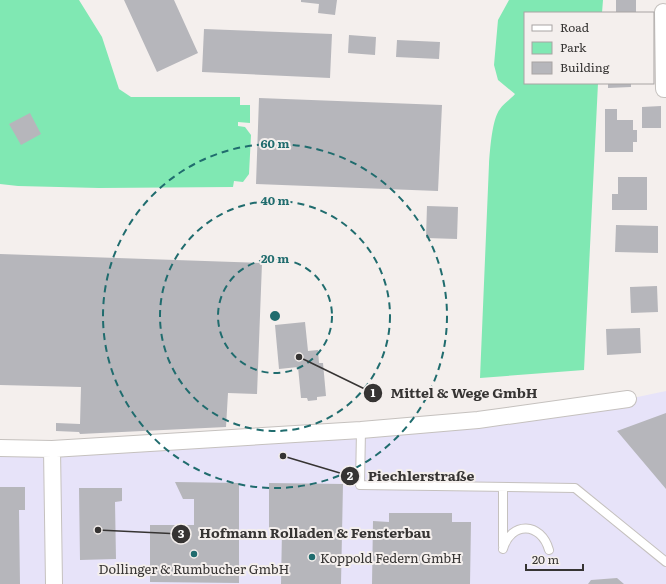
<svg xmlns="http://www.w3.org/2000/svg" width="666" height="584" font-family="Literata,serif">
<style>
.industrial{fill:#e7e3f9}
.green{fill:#80e8b3}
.building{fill:#b6b6bb}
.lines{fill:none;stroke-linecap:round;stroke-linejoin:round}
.lane-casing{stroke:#c5c1be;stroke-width:10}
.street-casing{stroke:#c5c1be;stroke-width:18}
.lane{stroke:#fff;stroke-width:8}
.street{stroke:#fff;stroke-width:16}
.ring{fill:none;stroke:#206c6e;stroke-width:2;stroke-dasharray:7 5}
.poi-dot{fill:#206c6e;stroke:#f4efed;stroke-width:1.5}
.labels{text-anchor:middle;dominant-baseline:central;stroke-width:4;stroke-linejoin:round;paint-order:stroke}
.poi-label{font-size:13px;fill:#363433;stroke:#f4efed;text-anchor:start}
.centre{fill:#206c6e;stroke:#f4efed;stroke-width:2}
.ring-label{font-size:12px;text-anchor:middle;font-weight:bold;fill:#206c6e;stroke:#f4efed;stroke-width:4;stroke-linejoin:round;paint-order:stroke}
.leader{fill:none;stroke:#363433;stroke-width:1.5}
.callout-dot{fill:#363433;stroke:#f4efed;stroke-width:1.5}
.mark-label{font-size:12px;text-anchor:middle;font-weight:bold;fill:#fff}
.callout-label{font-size:14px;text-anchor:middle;font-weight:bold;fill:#363433;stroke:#f4efed;stroke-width:4;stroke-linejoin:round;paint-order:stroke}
</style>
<rect width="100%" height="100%" fill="#f4efed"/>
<path class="industrial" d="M666 391V584H0V448L254 437 628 399Z"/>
<path class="green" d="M0 0H79L102 37 119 89 131 97H240V105H250V123L238 122V126L245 127 251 135 249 174 243 182 234 181 233 187 99 188 18 186 0 184Z
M509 0H603L602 13H525V83H598L584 370 480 378 489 164C490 150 492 119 500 109 503 104 511 99 515 94L498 80 494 65 498 20Z"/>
<path class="building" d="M124 0H174L198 53 157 72Z
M301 0H337L335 15 318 13 319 4 301 2Z
M616 0H636V13H616Z
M204 29 332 34 330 78 202 72Z
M349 35 376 37 375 55 348 53Z
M397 40 440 42 439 59 396 57Z
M608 83H631V87L608 88Z
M259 98 442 105 438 191 256 184Z
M661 106V128H642V107Z
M605 109H617V120H633V130H637V142H633V152H605Z
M30 113 41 134 21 145 9 124Z
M618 177H647V210H612V194H618Z
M427 206 458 207 457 239 426 238Z
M616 225 658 226V253L615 252Z
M0 254 262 263 257 394 228 393 226 427 80 434 79 432 56 431V423L80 424 81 387 0 385Z
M657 286 658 312 631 313 630 287Z
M305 322 308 351 318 350 319 363H323L326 396 317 397V400L308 401 307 398H301L298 367 279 369 275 325Z
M640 328 641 353 607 355 606 329Z
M666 413V489L617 431Z
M175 482 239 483V583L150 582V525H194V499H183Z
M269 483 343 484 341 584H281L282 530H269Z
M0 487H25V510H19L20 584H0Z
M79 488H122V501L115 502 116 559 80 560Z
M389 513H452V522H471L470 584H372L373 521 389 522Z
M617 578 624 584H588L591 580Z"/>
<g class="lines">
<defs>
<path id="lane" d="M361 430 360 485 575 488 666 562
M503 546V487
M503 549C511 521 541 522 549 550"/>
<path id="street" d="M663 12 664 89H666
M0 448 52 449 361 430 478 420 628 399
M52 449 54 584"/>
</defs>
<use href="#lane" class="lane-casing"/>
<use href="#street" class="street-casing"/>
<use href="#lane" class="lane"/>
<use href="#street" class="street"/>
</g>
<g class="ring">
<circle cx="275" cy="316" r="57"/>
<circle cx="275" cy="316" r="115"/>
<circle cx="275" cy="316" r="172"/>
</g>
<g class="poi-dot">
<circle cx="194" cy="554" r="4"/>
<circle cx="312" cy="557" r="4"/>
</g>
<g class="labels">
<g class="poi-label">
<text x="320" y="557">Koppold Federn GmbH</text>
<text x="194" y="568" text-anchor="middle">Dollinger &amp; Rumbucher GmbH</text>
</g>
</g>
<circle cx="275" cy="316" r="6" class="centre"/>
<g class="ring-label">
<text x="275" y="148">60 m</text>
<text x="275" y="205">40 m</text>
<text x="275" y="263">20 m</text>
</g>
<path class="leader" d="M299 357L373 393M283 456L350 476M98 530L181 534"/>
<g class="callout-dot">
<circle cx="299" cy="357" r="4"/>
<circle cx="283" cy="456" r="4"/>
<circle cx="98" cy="530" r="4"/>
<circle cx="373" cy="393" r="10"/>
<circle cx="350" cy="476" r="10"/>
<circle cx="181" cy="534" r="10"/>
</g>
<g class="mark-label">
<text x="373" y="397">1</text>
<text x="350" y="480">2</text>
<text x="181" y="538">3</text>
</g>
<g class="callout-label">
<text x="464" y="398">Mittel &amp; Wege GmbH</text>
<text x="421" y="481">Piechlerstraße</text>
<text x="315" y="538">Hofmann Rolladen &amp; Fensterbau</text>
</g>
<rect x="524" y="12" width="130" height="72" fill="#f4efed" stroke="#a8a4a3"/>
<rect x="532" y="25" width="20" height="6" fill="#ffffff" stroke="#a8a4a3"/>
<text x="560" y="32" font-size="12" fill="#363433">Road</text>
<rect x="532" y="42" width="20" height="12" fill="#80e8b3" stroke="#a8a4a3"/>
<text x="560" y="52" font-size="12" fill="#363433">Park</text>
<rect x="532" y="62" width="20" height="12" fill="#b6b6bb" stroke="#a8a4a3"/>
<text x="560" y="72" font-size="12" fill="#363433">Building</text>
<path d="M526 564v6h57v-6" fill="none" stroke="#363433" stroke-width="2"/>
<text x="532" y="564" font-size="12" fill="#363433" stroke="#f4efed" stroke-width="3" paint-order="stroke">20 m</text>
</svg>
